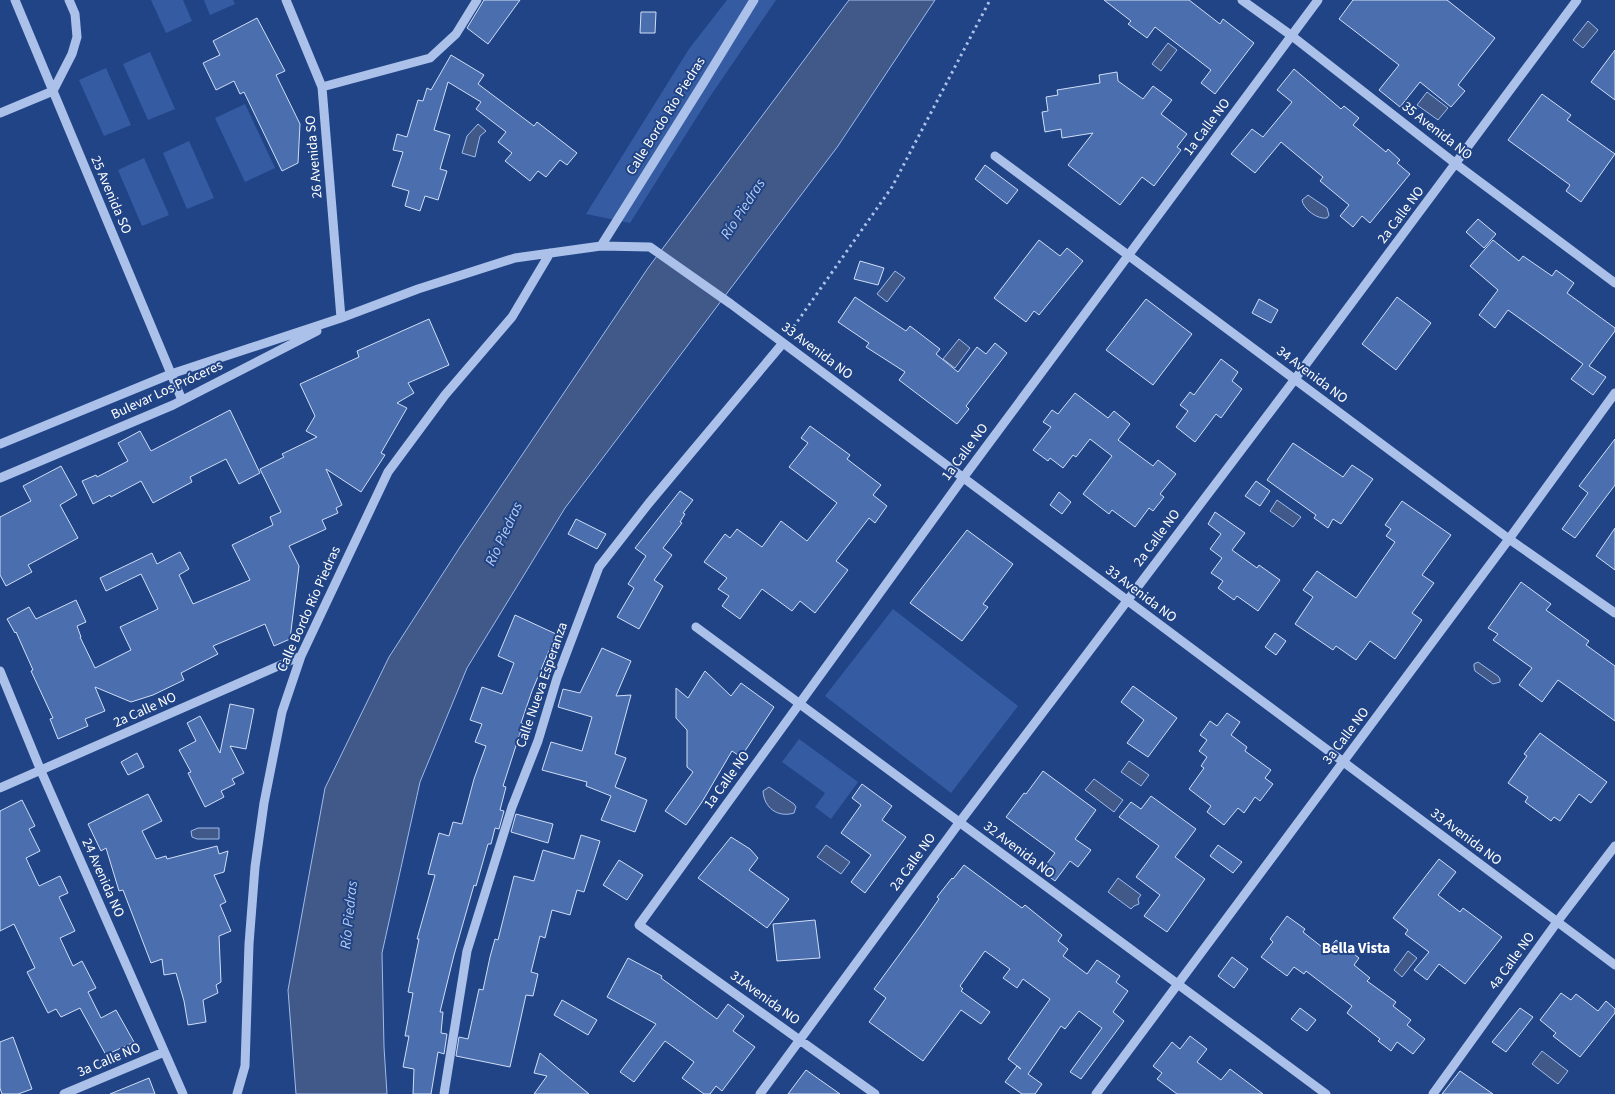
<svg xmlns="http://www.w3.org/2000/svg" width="1615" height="1094" font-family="'Source Sans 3',sans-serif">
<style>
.green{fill:#355ca3}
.water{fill:#415989;stroke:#9fbbea}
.building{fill:#4a6eae;stroke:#cfdef7}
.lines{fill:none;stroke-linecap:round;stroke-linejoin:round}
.path{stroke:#abc1e9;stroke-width:3;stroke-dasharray:2.5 4;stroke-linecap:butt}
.minor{stroke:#abc1e9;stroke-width:9}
.labels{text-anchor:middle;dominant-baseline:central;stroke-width:4;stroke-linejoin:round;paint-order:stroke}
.street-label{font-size:14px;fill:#fff;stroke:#214486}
.water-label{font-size:15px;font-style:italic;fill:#b7ccf1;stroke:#214486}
.neighbourhood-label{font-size:15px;font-weight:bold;fill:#fff;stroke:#214486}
</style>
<rect width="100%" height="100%" fill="#214486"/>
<path class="green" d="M151 0H183L192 21 166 33Z
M204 0H233L235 4 210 15Z
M727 0H776L707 101 630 223 586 214 689 49Z
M150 52 175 109 148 120 123 64Z
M106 68 131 125 104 136 79 80Z
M245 104 275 168 245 182 215 118Z
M189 141 214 198 187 209 163 153Z
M144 158 169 215 142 226 118 170Z
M893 609 1018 706 951 793 825 696Z
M799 739 858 782 831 819 815 807 825 793 782 762Z"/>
<path class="water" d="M849 0H935L838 146 565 508 467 668 420 782 382 953 384 1047 387 1094H296L288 990 325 788 389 657 460 547 648 268Z
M1588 21 1598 30 1583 48 1573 40Z
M1168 43 1177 50 1161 71 1152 64Z
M1427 92 1448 108 1438 120 1417 105Z
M478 124 486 131 480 136 475 157 462 153 467 136Z
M1308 195 1327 208 1329 215 1327 218C1318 220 1303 209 1302 200Z
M895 271 905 278 887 302 877 294Z
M959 339 970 348 955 368 943 359Z
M1277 500 1301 517 1293 527 1270 511Z
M1478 662 1498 676 1500 679V682L1493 684 1475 671 1474 667V664Z
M1129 761 1149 775 1141 786 1121 772Z
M1094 779 1123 800 1114 812 1085 790Z
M769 787 794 804 796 807 794 813C778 818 764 808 763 791Z
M198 828H219V839H197L192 837 191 831Z
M826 845 850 862 841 874 817 857Z
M1118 878 1141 895 1138 899 1139 904 1134 906 1131 909 1108 892Z
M1408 951 1417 958 1402 977 1394 970Z
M1542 1051 1568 1071 1558 1084 1532 1064Z"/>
<path class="building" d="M484 0H520L488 44 467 28Z
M1104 0H1189L1220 24 1223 19 1254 43 1215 94 1201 83 1211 70 1155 27 1147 38 1128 24 1131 21Z
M1353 0H1447L1495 38 1458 85 1465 91 1451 107 1420 82 1400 107 1379 90 1399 65 1339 19Z
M641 12H656L655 33H640Z
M257 18 285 71 276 75 300 124 298 163 282 171 244 92 240 94 234 81 216 90 203 63 220 55 213 41Z
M1615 50V100L1591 82Z
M451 55 484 75 478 84 534 126 537 122 577 153 567 165 560 160 546 177 538 171 530 181 505 161 512 153 498 142 506 132 476 109 481 102 448 82 434 130 450 135 440 169 447 171 438 200 425 196 420 211 405 206 409 191 392 186 403 152 393 150 397 134 407 137 418 100 423 101 427 88 431 90Z
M1294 69 1341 109 1344 106 1359 118 1353 125 1386 152 1388 149 1400 160 1397 163 1410 174 1370 223 1362 216 1353 227 1340 216 1349 205 1320 181 1323 177 1281 142 1255 173 1231 154 1252 129 1263 137 1292 102 1277 90Z
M1117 72 1118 81 1143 99 1153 86 1172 100 1161 114 1187 134 1177 147 1181 150 1154 186 1142 177 1120 205 1068 165 1093 133 1062 138 1061 129 1045 132 1042 112 1048 111 1046 97 1058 95 1057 90 1100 83 1099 75Z
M1542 94 1571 115 1567 120 1615 154 1581 202 1566 191 1570 185 1508 140Z
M985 165 1018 190 1007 204 975 179Z
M1478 219 1496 234 1484 248 1466 232Z
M1039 240 1060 256 1067 248 1083 261 1039 315 1034 311 1026 322 994 298Z
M1493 240 1519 261 1523 256 1552 276 1556 270 1574 283 1567 293 1615 328V331L1589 366 1606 377 1593 395 1571 379 1583 364 1508 310 1495 328 1479 315 1498 290 1470 266Z
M860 261 884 268 878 285 854 279Z
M855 297 906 331 910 326 940 349 936 354 958 372 977 347 986 354 995 343 1007 353 966 406 969 409 957 424 899 380 905 372 866 347 869 343 838 322Z
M1397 297 1431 323 1396 370 1362 344Z
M1146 299 1192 334 1153 385 1106 350Z
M1259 299 1278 310 1271 323 1252 313Z
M429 319 449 365 408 383 414 393 397 403 407 408 381 453 385 455 361 492 326 469 342 505 336 508 338 513 322 520 326 529 289 546 299 566 290 639 274 646 265 624 213 646 218 654 181 673 184 680 153 695 131 702 95 687 105 711 85 719 88 726 58 739 50 719 53 718 31 671 33 670 16 632 15 633 7 619 29 607 36 619 76 600 86 622 77 626 81 637H80L95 668 131 650 120 627 158 609 141 574 106 591 100 578 152 553 157 564 180 552 189 569 179 575 193 604 250 580 232 545 273 525 270 517 281 512 260 469 284 457 282 454 317 437 306 431 315 416 300 384 359 357 357 351Z
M1221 359 1238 372 1232 381 1242 389 1221 418 1216 414 1195 442 1176 427 1188 411 1180 405 1190 392 1194 395Z
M1075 393 1108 418 1114 411 1130 424 1118 440 1153 466 1158 460 1176 474 1160 494 1164 497 1153 511 1149 508 1135 527 1112 510 1109 514 1083 494 1112 456 1090 439 1076 457 1073 455 1063 468 1050 458 1048 461 1033 450 1051 427 1043 422 1052 410 1058 414Z
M230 410 260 473 239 484 226 459 190 477 192 482 153 503 141 481 111 497 110 495 93 504 82 481 96 475 97 477 128 461 118 443 140 431 151 451Z
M810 426 850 455 847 459 881 485 873 495 887 506 875 523 869 518 836 561 848 570 815 613 800 601 792 611 762 589 740 619 722 606 729 596 718 589 727 578 704 562 725 534 730 538 737 529 762 547 781 521 807 541 837 503 789 467 808 443 801 438Z
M1615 439V485L1575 538 1562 529 1588 493 1579 486Z
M1293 443 1343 477 1352 465 1373 479 1341 524 1333 519 1328 528 1314 518 1316 515 1267 480Z
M61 466 77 495 60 505 78 538 28 565 32 572 6 586 0 575V517L31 501 23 486Z
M1256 481 1270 491 1260 506 1245 496Z
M680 491 693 500 683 513 685 514 680 522 682 523 663 548 672 555 654 580 663 586 639 629 617 617 634 588 628 584 646 556 635 548Z
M1059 492 1071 502 1062 514 1050 505Z
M1402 501 1451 535 1422 575 1434 583 1412 613 1422 620 1395 659 1370 641 1356 660 1336 646 1333 650 1295 624 1313 597 1303 590 1317 571 1356 598 1395 542 1386 536 1391 529 1385 525Z
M1215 512 1245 533 1232 550 1257 568 1259 565 1280 580 1258 611 1237 596 1234 600 1218 588 1223 581 1211 573 1222 558 1210 549 1221 534 1208 524Z
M576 519 606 534 597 549 568 534Z
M1615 528V570L1596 556Z
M967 530 1013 564 983 604 988 607 962 641 910 603Z
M1521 582 1551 604 1546 610 1589 641 1586 645 1615 666V721L1558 680 1542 702 1519 685 1532 668 1493 640 1498 634 1488 628Z
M515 615 556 634 532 691 521 723 523 724 503 786 506 787 500 810 504 811 499 829 495 828 491 844H488L476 886 474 885 454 955 440 1012H443L441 1033 447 1034 444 1054 438 1052 431 1094H413L414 1069 403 1067 409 1036H405L413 993 408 992 419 939H417L435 875 428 874 439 833 449 836 453 822 462 824 474 779 486 746 475 742 482 724 470 720 482 687 502 694 514 663 498 656Z
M1275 633 1286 641 1276 655 1265 647Z
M602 648 631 661 616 696 631 695 615 754 626 758 615 787 647 800 635 832 601 820 611 796 586 786 587 782 542 770 551 742 582 751 592 717 558 707 563 689 580 693Z
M705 671 731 696 741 683 774 707 741 757 732 751 702 802 686 825 665 811 693 772 687 767V730L676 718V688L688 698Z
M1133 686 1177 718 1148 757 1127 743 1144 720 1121 702Z
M230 704 254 709 246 749 230 746 244 773 232 779 235 784 221 791 224 797 205 807 188 773 191 772 179 750 196 741 187 723 200 716 220 753Z
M1227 713 1240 722 1231 735 1247 747 1245 751 1271 770 1265 778 1273 784 1260 801 1255 797 1244 813 1238 808 1224 825 1207 812 1211 806 1189 789 1204 768 1201 766 1207 757 1199 751 1207 740 1200 735 1210 721 1217 726Z
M1540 733 1607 782 1591 803 1579 794 1560 821 1554 817 1551 821 1525 802 1528 797 1508 783 1527 756 1524 754Z
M137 753 144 767 128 775 121 762Z
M1043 771 1096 810 1075 839 1091 850 1078 867 1070 861 1055 881 1041 871 1055 853 1006 817 1024 793 1026 794Z
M862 784 892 806 882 820 906 837 865 893 851 882 871 855 841 833 861 805 852 798Z
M148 794 162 821 142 831 156 859 166 856 167 859 217 846 219 854 228 851 224 872 214 875 226 902 220 905 231 931 219 936 221 982 216 985 218 993 203 1000 206 1022 188 1025 184 1001 176 973 164 975 162 959 151 963 123 890 119 891 106 848 101 851 88 824Z
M1151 796 1196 829 1175 857 1205 879 1167 932 1144 916 1160 895 1136 877 1159 846 1119 817 1131 802 1141 809Z
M22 800 35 826 29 829 40 851 26 858 39 886 60 876 68 893 59 897 75 931 60 938 73 966 82 961 96 988 88 992 101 1018 116 1010 134 1042 106 1055 80 1008 61 1017 56 1009 48 1013 27 972 35 968 14 924 0 931V811Z
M516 814 553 824 548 843 511 832Z
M581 835 600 841 584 892 577 890 570 915 552 910 545 938 540 936 531 972 538 974 533 996 526 995 510 1067 456 1056 459 1037 468 1039 479 989 483 990 490 957 495 939 498 940 514 876 534 881 543 850 574 859Z
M731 837 750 849 758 858 749 870 789 899 767 928 698 878Z
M1218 845 1242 862 1233 873 1210 856Z
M1439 859 1456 872 1438 895 1460 912 1463 908 1502 937 1465 984 1439 964 1427 980 1414 970 1429 952 1405 934 1408 930 1393 918Z
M619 860 643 875 627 900 603 885Z
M964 865 1022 908 1025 905 1062 935 1058 941 1068 949 1063 956 1087 974 1097 960 1120 976 1116 982 1128 991 1113 1012 1124 1021 1081 1079 1070 1072 1102 1028 1079 1011 1065 1029 1061 1026 1028 1074 1042 1084 1035 1094H1022L1005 1082 1017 1066 1021 1069 1008 1059 1050 999 1023 979 1017 988 1003 978 1010 969 985 951 960 986 963 989 961 991 990 1012 981 1024 961 1010 923 1061 869 1022 886 998 874 989 921 925 939 899 937 897 952 878 953 879Z
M1287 916 1305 929 1303 932 1327 951 1336 940 1359 958 1354 965 1370 978 1367 981 1396 1002 1393 1006 1411 1020 1407 1025 1425 1039 1413 1054 1397 1042 1391 1051 1378 1041 1380 1039 1347 1013 1352 1006 1306 971 1304 974 1294 967 1287 976 1261 957 1273 942 1270 939Z
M815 920 820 958 777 961 773 924Z
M1232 957 1248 969 1234 988 1218 976Z
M628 958 662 976 661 978 717 1019 728 1004 744 1016 733 1031 755 1047 722 1091 716 1086 710 1094H704L682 1078 694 1062 665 1041 634 1082 620 1072 656 1024 607 997Z
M1561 993 1571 1000 1576 994 1598 1011 1606 1001 1615 1009V1013L1580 1057 1553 1036 1556 1033 1540 1020Z
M562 1000 597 1020 588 1035 554 1015Z
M1300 1008 1316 1020 1307 1031 1291 1019Z
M1520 1008 1533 1017 1506 1052 1492 1042Z
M1190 1036 1207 1049 1197 1062 1221 1080 1230 1069 1263 1094H1177L1157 1079 1162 1073 1153 1066 1162 1055 1172 1042 1180 1049Z
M13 1037 32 1089 18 1094H2L0 1088V1042Z
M540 1053 554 1065 589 1094H534L547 1076 534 1073Z
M806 1070 840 1094H788Z
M1460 1071 1493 1094H1442Z
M149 1078 155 1094H110Z"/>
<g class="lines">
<path class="path" d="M790 332 892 187 990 0"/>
<path class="minor" d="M15 0 182 400
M286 0 322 87 341 318
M1242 0 1292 36 1456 164 1615 283
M322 87 430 58 456 34 477 0
M0 113 53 91 72 54 77 37 75 14 69 0
M995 156 1509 539 1615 613
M601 246 702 85 754 0
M0 444 171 374 341 318 418 289 515 258 601 246 650 247 731 304 1615 965
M0 478 173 405 317 331
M696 627 1326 1094
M0 671 41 771 183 1094
M0 788 301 656
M64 1094 164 1052
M237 1094 245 1066 249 944 255 867 264 803 282 712 301 656 388 472 445 395 512 317 550 253
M444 1094 467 951 512 807 538 741 557 678 599 567 649 503 783 343
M760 1094 959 823 1295 379 1577 0
M875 1094 639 925 963 478 1318 0
M1096 1094 1509 539 1615 393
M1433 1094 1557 922 1615 846"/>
</g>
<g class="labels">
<g class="street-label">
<text transform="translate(666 116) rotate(-58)">Calle Bordo Río Piedras</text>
<text transform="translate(1207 127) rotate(-53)">1a Calle NO</text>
<text transform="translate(1437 131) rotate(38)">35 Avenida NO</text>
<text transform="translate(314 157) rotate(-95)">26 Avenida SO</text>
<text transform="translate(111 195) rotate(67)">25 Avenida SO</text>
<text transform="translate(1401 215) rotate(-53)">2a Calle NO</text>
<text transform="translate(817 351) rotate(37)">33 Avenida NO</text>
<text transform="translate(1312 375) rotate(37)">34 Avenida NO</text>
<text transform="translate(167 390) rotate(-25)">Bulevar Los Próceres</text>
<text transform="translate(965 452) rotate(-53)">1a Calle NO</text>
<text transform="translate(1157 538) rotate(-53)">2a Calle NO</text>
<text transform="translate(1141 594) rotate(37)">33 Avenida NO</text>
<text transform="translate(309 609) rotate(-66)">Calle Bordo Río Piedras</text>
<text transform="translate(542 685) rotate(-71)">Calle Nueva Esperanza</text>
<text transform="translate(145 710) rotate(-24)">2a Calle NO</text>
<text transform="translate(1346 736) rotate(-53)">3a Calle NO</text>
<text transform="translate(727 780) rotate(-54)">1a Calle NO</text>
<text transform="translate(1466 837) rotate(37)">33 Avenida NO</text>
<text transform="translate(1019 850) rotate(37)">32 Avenida NO</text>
<text transform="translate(913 862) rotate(-54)">2a Calle NO</text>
<text transform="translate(103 878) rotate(66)">24 Avenida NO</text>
<text transform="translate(1512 961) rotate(-54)">4a Calle NO</text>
<text transform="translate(765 998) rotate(36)">31Avenida NO</text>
<text transform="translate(109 1060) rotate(-23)">3a Calle NO</text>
</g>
<g class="water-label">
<text transform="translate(743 209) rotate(-57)">Río Piedras</text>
<text transform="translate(504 534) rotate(-65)">Río Piedras</text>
<text transform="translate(349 915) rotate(-84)">Río Piedras</text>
</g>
<g class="neighbourhood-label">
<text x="1356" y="948">Bella Vista</text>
</g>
</g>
</svg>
